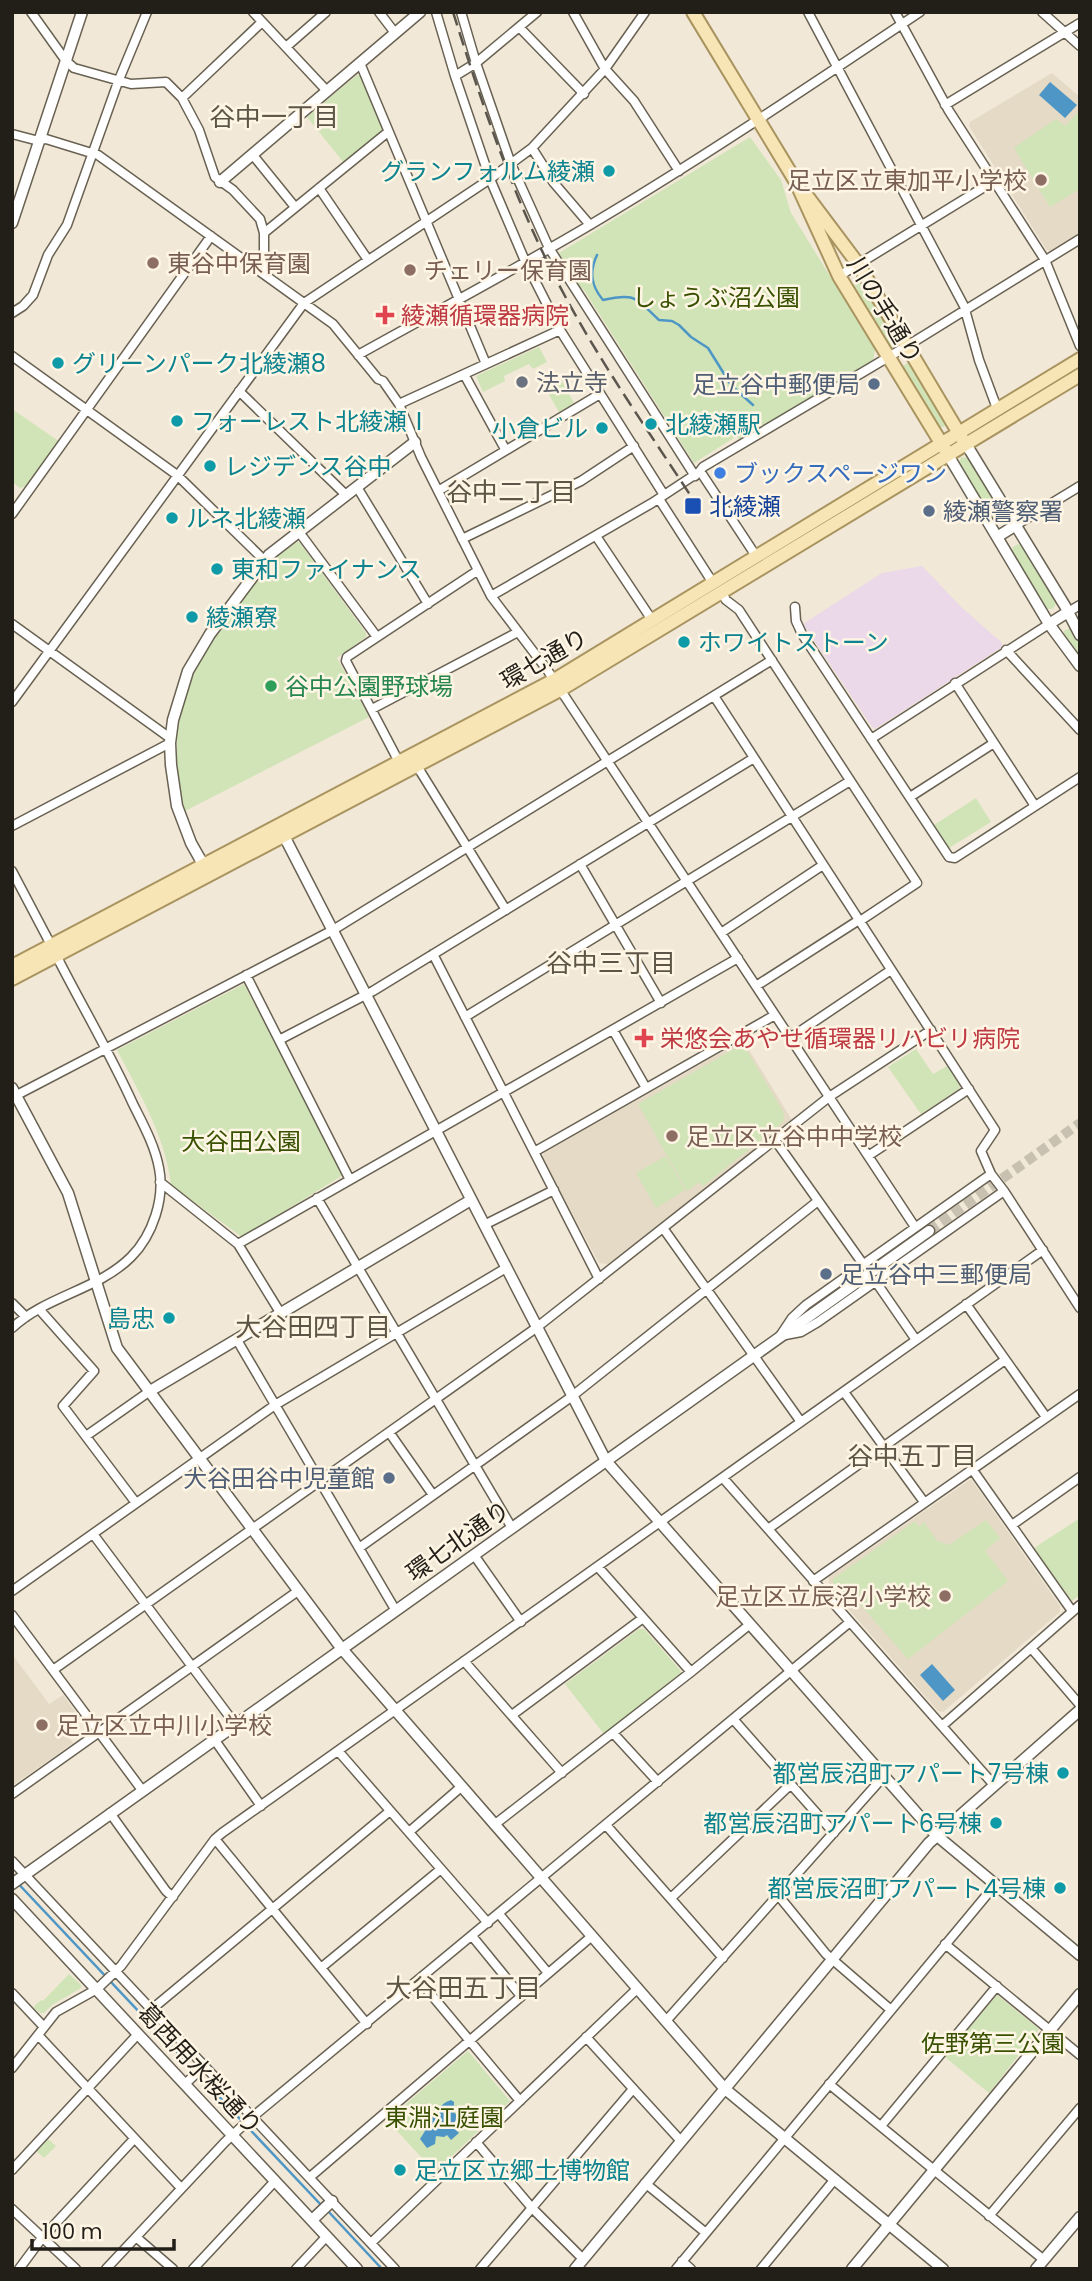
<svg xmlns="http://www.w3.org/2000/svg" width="1092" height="2281" font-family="Poppins,'Noto Sans JP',sans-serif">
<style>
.commercial{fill:#ebd8e8}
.education{fill:#e4dac5}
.green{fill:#d0e4b7}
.water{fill:#4e96c5}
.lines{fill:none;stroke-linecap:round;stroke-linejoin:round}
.stream{stroke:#4e96c5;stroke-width:2.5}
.tertiary-tunnel{stroke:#c8c0b1;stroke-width:10;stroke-dasharray:10 5;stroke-linecap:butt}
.minor-casing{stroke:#696253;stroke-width:11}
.tertiary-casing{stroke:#696253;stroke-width:13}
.primary-casing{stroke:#a99460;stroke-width:16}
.minor{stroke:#fff;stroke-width:8}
.tertiary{stroke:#fff;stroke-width:10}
.primary{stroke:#f7e5b6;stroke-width:12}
.rail{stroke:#5b564d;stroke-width:2.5;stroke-dasharray:14 7;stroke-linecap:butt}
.culture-dot{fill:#0f9aa8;stroke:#fef5e4;stroke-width:2.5}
.education-dot{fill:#8d6e63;stroke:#fef5e4;stroke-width:2.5}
.health-dot{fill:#e0444e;stroke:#fef5e4;stroke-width:2.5}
.worship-dot{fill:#6b7280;stroke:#fef5e4;stroke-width:2.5}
.service-dot{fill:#5c6f8a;stroke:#fef5e4;stroke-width:2.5}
.shop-dot{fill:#3f7fe0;stroke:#fef5e4;stroke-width:2.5}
.transit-dot{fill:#1a4fb4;stroke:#fef5e4;stroke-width:2.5}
.leisure-dot{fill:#2e9e5b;stroke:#fef5e4;stroke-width:2.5}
.labels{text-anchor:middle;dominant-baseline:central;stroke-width:5;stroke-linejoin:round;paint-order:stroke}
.culture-label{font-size:24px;fill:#0d838f;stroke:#fef5e4;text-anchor:start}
.education-label{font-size:24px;fill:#785e54;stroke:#fef5e4;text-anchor:start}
.park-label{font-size:24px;fill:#385100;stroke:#fef5e4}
.street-label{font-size:24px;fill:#221e18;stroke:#fef5e4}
.health-label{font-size:24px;fill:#be3a42;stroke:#fef5e4;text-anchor:start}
.worship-label{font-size:24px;fill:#5b616d;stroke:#fef5e4;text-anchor:start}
.service-label{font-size:24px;fill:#4e5e75;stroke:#fef5e4;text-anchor:end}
.shop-label{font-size:24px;fill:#366cbe;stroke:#fef5e4;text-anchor:start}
.transit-label{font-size:24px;fill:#164399;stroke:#fef5e4;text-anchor:start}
.leisure-label{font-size:24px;fill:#27864d;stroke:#fef5e4;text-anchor:start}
.neighbourhood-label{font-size:26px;fill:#5d5547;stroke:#fef5e4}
</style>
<rect width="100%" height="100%" fill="#f1e8d7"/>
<path class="commercial" d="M922 566 961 607 1002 643V647L875 729 872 727 803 624 882 573Z"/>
<path class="education" d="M1052 73 1080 97V234L1051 252 1046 249 969 126 970 122Z
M743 1040 792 1120 608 1264 599 1263 542 1158 544 1153Z
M971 1479 1060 1606V1612L943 1712 938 1711 829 1587V1577Z
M12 1654 49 1704 63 1695 80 1718 65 1731 73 1743 12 1786Z"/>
<path class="green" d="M357 75 362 76 383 127 381 133 344 163 307 117Z
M1080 110V189L1050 207 1014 148 1056 119 1065 126Z
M750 137 781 180 791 213 875 349 873 362 740 441 737 436 694 463 584 290 576 283 559 253Z
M856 279H863L898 339 895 345H889L854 285Z
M539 347 547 362 533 369 529 364 504 376 505 381 483 392 476 376Z
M909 362 912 364 947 422 944 427H937L903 369V366Z
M557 372 574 403 559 412 541 381Z
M12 409 60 442 27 486 20 488 12 482Z
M961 457 968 458 1002 515 999 521H993L959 463Z
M297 542 300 543 366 633V637L337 658 369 717 185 811 177 783V729L183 702 196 668 206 650 271 561Z
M1018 544 1021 545 1056 603 1053 609H1047L1012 551 1013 547Z
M1070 628 1080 641V660L1064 634V631Z
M976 798 991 822 949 848 934 825Z
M244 984 343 1175 242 1237 171 1185C166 1138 139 1092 117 1050Z
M743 1044 784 1113 783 1122 703 1186 699 1182 687 1191 638 1104Z
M916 1049 933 1074 947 1066 960 1086 959 1089 921 1114 888 1067Z
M666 1156 685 1190 656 1208 636 1173Z
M1080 1518V1595L1072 1601 1034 1548Z
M986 1520 1000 1538 985 1551 1008 1581 908 1659 859 1603 853 1608 833 1584V1579L915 1521 919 1527 924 1522 937 1541 949 1545Z
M639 1629H644L680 1670 681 1673 604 1734 565 1684Z
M69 1974 81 1985V1988L52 2005 44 2013H40L34 2008 35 2005 41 2000 43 2001Z
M997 1995 1039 2029 989 2093 945 2057Z
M468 2051 510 2101 435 2172 387 2120Z
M47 2138 56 2146 44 2158 36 2151Z"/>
<path class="water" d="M1050 82 1077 105 1065 118 1039 95Z
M932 1664 955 1690 943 1701 920 1675Z
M451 2100 454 2102V2112L458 2117 452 2126 459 2133 451 2140 447 2135 444 2137 436 2136 435 2144 427 2148 420 2139 425 2131 422 2125 428 2115 435 2116C440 2108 440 2104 451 2100Z"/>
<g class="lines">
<path class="stream" d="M597 255C589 272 591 286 603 300 637 292 636 299 659 320L672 321 679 325 691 337 708 348 731 385 753 405
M12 1877 322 2206
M327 2210 382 2269"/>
<path class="tertiary-tunnel" d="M929 1231 1080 1123"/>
<defs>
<path id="minor" d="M31 12 66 61 74 68 131 84 166 82 182 98 199 130 215 177 233 190 260 219 264 233V273
M253 12 327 91
M379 12 395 33
M436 12 455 76 490 179 525 261 560 330 664 495
M461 12 476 63 511 164 549 248 695 476
M573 12 605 69 634 101 679 171
M808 12 964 306 979 360 998 411
M895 12 949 111 1045 260 1080 346
M1042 12 1080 46
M519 27 584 94
M286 47 326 12
M360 63 486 364
M455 76 476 63 537 12
M182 98 262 22
M945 105 1080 23
M12 134 35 140 46 139 98 155 333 324 378 379 383 381 399 404 421 457 491 596 548 671 915 1227
M532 148 554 183 590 225
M252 154 295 207
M319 188 368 260
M264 233 388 132
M839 276 994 181
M12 313 23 306 33 295 48 255 67 225 118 82 147 12
M358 355C435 312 514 270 590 225 703 158 811 85 920 12
M12 356 177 475 264 560
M464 374 505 449
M239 391 346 495
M399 404 560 330
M357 487 428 604
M438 491 600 394
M659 499 713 583
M12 514 211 236
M1016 525 1080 486
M299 532 377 637
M596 536 652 620
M462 539 581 481 634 446
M756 556 700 471 703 467 907 346 1080 239
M722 593 726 600 739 610 917 883 860 921
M491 596 652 503 699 472
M795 607 796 621 802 634 949 857 955 858 1080 777
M1068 612 1080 605
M12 624 170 738
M1006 650 1080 730
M955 683 1035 806
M714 696 995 1130 981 1151 991 1174
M12 702 304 303 490 179 532 148 605 69 645 12
M372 709 518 632
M871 739 1049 624
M399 762 346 661 347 657 477 571
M417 766 506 910
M910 797 994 743
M12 826 170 743
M580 864 661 1003
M12 871 51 945
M721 933 823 865
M433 954 599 1279
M246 975 350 1180
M756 986 859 920
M465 1017 850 781
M613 1030 646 1088
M790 1038 891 970
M279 1040 373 991 754 758
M13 1097 333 930 772 660
M775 1140 863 1264
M534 1152 775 1015
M868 1156 969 1089
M991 1174 1004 1191 818 1322 801 1332 780 1336 792 1318 806 1305Z
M160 1182 238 1244 281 1314
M1004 1191 1080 1308
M317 1198 512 1528
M484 1225 554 1190
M663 1228 801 1422
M238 1244 738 958
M876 1282 916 1340
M12 1303 26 1317
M966 1304 1046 1417
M39 1309 94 1371 63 1406 136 1503
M12 1328C46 1296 98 1290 131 1257 153 1235 165 1198 159 1168 155 1146 143 1124 133 1104 110 1053 82 1006 57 957
M237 1340 396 1611
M844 1392 924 1502
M389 1432 433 1495
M86 1436 150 1391
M972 1469 1072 1611
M723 1478 994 1785
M1012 1525 1080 1477
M768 1529 1005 1360
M93 1534 235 1724
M359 1548 571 1397 818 1201
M474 1555 521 1622
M598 1567 691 1672
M813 1581 1080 1394
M12 1591 275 1405 506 1268
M12 1615 142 1790
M1031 1648 1080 1705
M464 1661 562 1773
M53 1670 536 1328 829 1097 931 1030
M512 1715 643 1618
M733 1719 834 1833
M942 1726 1080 1605
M613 1733 658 1782
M214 1739 261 1806
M339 1752 488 1923
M12 1794 298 1591
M110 1813 166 1891 173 1897
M494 1825 691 1672 749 1625
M606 1825 723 1958
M409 1832 461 1787
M215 1839 367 2024
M12 1861 395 2269
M778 1895 826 1954 891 2010
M671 1898 791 1784
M499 1914 548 1973
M472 1936 521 1996
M945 1944 1080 2055
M322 1967 441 1869
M419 1980 520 2101
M12 1993 44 2027
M152 2009 390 1811
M666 2021 884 1776
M38 2035 181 2188
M586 2037 680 2140
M12 2068 56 2012 97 1989 121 1966 215 1839 222 1833 1043 1250
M185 2084 204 2066
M829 2084 1044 2260
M881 2126 997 1986
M476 2142 532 2208 583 2259
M12 2170 138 2034
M310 2177 592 1936
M645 2183 706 2233
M12 2209 76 2269
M989 2216 1080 2108
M136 2237 173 2269
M371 2243 638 1988
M682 2261 691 2269
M19 2269 42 2238 134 2139
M106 2269 225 2142 250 2119 850 1622
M193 2269 275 2181
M296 2269 327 2236
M480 2269 633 2089
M676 2269 995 1885
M761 2269 835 2179"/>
<path id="tertiary" d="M220 182 420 12
M12 223 82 12
M966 444 1065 606 1080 635
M948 455 1049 624 1080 666
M997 537 1016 525
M1049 624 1068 612
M281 830 606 1461 936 1835 1080 1955
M204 866 191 843 177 806 171 765 170 743 173 720 188 671 210 634 269 555 415 442
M12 1088 68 1193 117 1348 342 1649 725 2089 943 2269
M150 1391 471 1200
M12 1884 929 1231
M12 1899 357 2269
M312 2220 332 2201
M575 2269 929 1843 1080 1710
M852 2269 1080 1994
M1036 2269 1080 2217"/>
<path id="primary" d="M693 12 796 182 839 276 946 451
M807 196 858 264 963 440
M12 966 554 680 1080 359
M12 979 560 690 1080 375"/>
</defs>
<use href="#minor" class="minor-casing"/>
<use href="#tertiary" class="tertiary-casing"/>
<use href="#primary" class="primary-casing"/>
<use href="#minor" class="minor"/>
<use href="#tertiary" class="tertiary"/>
<use href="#primary" class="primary"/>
<path class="rail" d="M453 12C482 104 512 194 556 279 596 357 648 430 696 504"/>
</g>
<g class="culture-dot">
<circle cx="609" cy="171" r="7"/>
<circle cx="58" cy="363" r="7"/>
<circle cx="177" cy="421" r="7"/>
<circle cx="651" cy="424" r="7"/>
<circle cx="602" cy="428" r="7"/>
<circle cx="210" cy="466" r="7"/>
<circle cx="172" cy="518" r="7"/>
<circle cx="217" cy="569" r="7"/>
<circle cx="192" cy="617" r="7"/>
<circle cx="684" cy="642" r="7"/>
<circle cx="169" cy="1318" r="7"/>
<circle cx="1063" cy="1773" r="7"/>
<circle cx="996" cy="1823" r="7"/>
<circle cx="1060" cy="1888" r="7"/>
<circle cx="400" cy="2170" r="7"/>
</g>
<g class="education-dot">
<circle cx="1041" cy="180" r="7"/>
<circle cx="153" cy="263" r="7"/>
<circle cx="410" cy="270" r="7"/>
<circle cx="672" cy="1136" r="7"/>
<circle cx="945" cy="1596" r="7"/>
<circle cx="42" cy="1725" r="7"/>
</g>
<g class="health-dot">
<path d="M381.5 304.5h7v7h7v7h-7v7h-7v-7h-7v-7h7z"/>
<path d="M640.5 1027.5h7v7h7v7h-7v7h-7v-7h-7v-7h7z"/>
</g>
<circle class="worship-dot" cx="522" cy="382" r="7"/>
<g class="service-dot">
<circle cx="874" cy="384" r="7"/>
<circle cx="929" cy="511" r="7"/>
<circle cx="826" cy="1274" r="7"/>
<circle cx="389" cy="1478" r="7"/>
</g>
<circle class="shop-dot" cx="720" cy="473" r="7"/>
<rect class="transit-dot" x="684" y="497" width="18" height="18" rx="3.5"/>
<circle class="leisure-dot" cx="271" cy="686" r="7"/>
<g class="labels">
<g class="culture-label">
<text x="595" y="171" text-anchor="end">グランフォルム綾瀬</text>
<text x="72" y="363">グリーンパーク北綾瀬8</text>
<text x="191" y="421">フォーレスト北綾瀬Ⅰ</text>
<text x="665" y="424">北綾瀬駅</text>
<text x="588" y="428" text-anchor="end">小倉ビル</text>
<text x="224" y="466">レジデンス谷中</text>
<text x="186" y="518">ルネ北綾瀬</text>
<text x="231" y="569">東和ファイナンス</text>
<text x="206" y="617">綾瀬寮</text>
<text x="698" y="642">ホワイトストーン</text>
<text x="155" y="1318" text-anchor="end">島忠</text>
<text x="1049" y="1773" text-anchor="end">都営辰沼町アパート7号棟</text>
<text x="982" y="1823" text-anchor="end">都営辰沼町アパート6号棟</text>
<text x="1046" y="1888" text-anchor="end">都営辰沼町アパート4号棟</text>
<text x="414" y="2170">足立区立郷土博物館</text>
</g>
<g class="education-label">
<text x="1027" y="180" text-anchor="end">足立区立東加平小学校</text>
<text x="167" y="263">東谷中保育園</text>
<text x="424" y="270">チェリー保育園</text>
<text x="686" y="1136">足立区立谷中中学校</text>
<text x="931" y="1596" text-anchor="end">足立区立辰沼小学校</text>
<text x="56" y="1725">足立区立中川小学校</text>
</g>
<g class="park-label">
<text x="716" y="297">しょうぶ沼公園</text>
<text x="241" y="1141">大谷田公園</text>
<text x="993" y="2043">佐野第三公園</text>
<text x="444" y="2117">東淵江庭園</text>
</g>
<g class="street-label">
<text transform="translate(885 310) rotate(59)">川の手通り</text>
<text transform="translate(544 659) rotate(-30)">環七通り</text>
<text transform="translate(458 1541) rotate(-35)">環七北通り</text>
<text transform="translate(200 2069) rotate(47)">葛西用水桜通り</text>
</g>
<g class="health-label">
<text x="401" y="315">綾瀬循環器病院</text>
<text x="660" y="1038">栄悠会あやせ循環器リハビリ病院</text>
</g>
<g class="worship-label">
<text x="536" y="382">法立寺</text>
</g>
<g class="service-label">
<text x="860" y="384">足立谷中郵便局</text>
<text x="943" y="511" text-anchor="start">綾瀬警察署</text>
<text x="840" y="1274" text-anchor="start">足立谷中三郵便局</text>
<text x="375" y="1478">大谷田谷中児童館</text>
</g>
<g class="shop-label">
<text x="734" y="473">ブックスページワン</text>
</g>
<g class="transit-label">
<text x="709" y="506">北綾瀬</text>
</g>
<g class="leisure-label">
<text x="285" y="686">谷中公園野球場</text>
</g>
<g class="neighbourhood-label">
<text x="274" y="117">谷中一丁目</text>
<text x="511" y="492">谷中二丁目</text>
<text x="611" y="963">谷中三丁目</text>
<text x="313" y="1327">大谷田四丁目</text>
<text x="912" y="1456">谷中五丁目</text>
<text x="463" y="1988">大谷田五丁目</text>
</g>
</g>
<rect width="1092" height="2281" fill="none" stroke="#221e18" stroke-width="28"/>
<path d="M32 2239v10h142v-10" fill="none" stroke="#221e18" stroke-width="3.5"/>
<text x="42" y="2239" font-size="21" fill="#221e18" stroke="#fef5e4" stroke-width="5" paint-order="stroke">100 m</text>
</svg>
